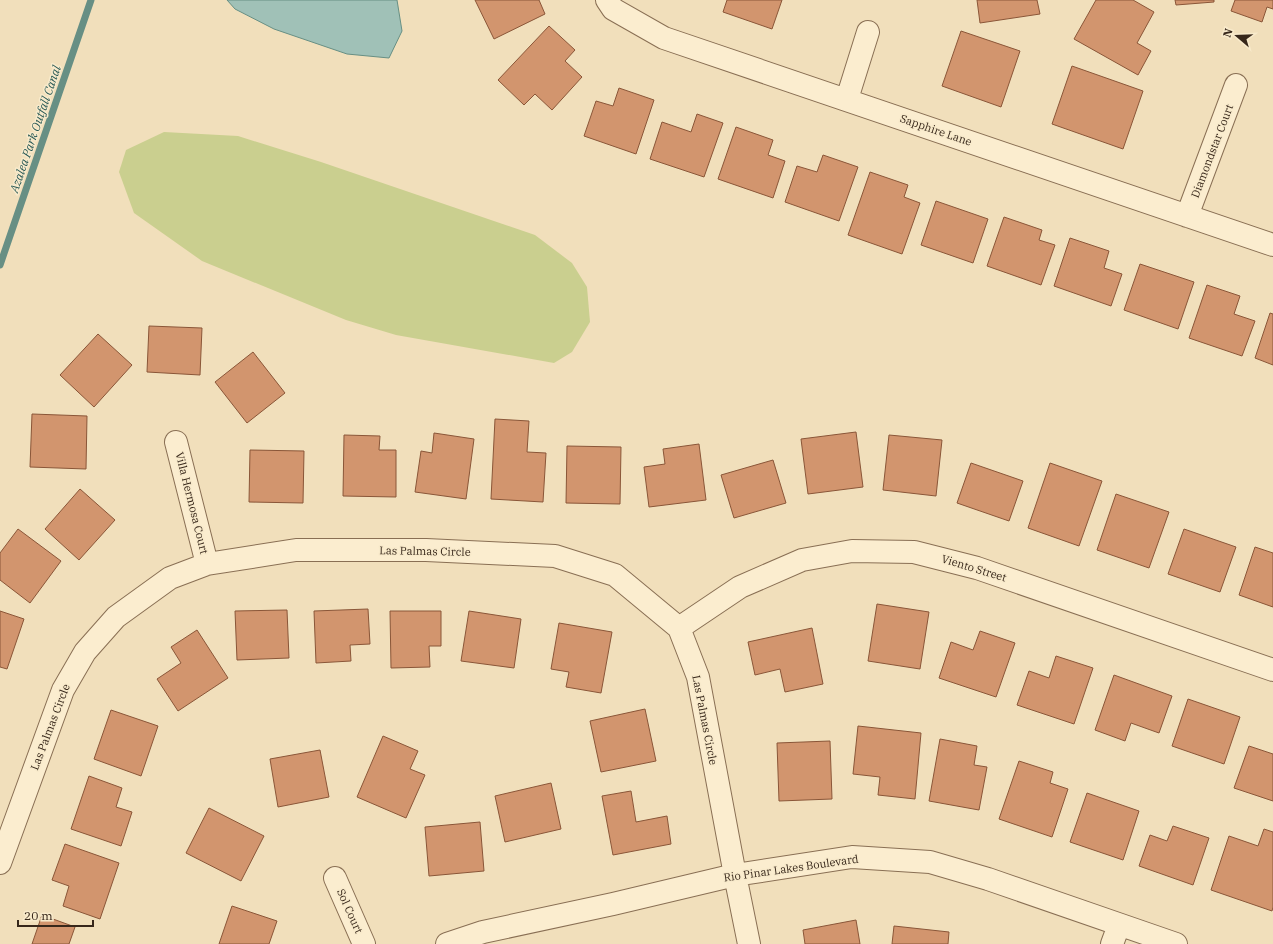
<svg xmlns="http://www.w3.org/2000/svg" width="1273" height="944" font-family="'IBM Plex Serif',serif">
<style>
.green{fill:#cacf8f}
.water{fill:#a0c1b7;stroke:#678f84}
.lines{fill:none;stroke-linecap:round;stroke-linejoin:round}
.stream{stroke:#678f84;stroke-width:7}
.building{fill:#d2956e;stroke:#8a5638}
.street-casing{stroke:#896f54;stroke-width:24}
.street{stroke:#fbedcf;stroke-width:22}
.labels{text-anchor:middle;dominant-baseline:central;stroke-width:3;stroke-linejoin:round;paint-order:stroke}
.street-label{font-size:11px;fill:#37271a;stroke:#f8eacb}
.water-label{font-size:12px;font-style:italic;fill:#285854;stroke:#f8eacb}
</style>
<rect width="100%" height="100%" fill="#f1dfbb"/>
<path class="green" d="M164 132 238 136 321 162 535 235 572 263 587 287 590 322 572 352 554 363 396 335 346 320 202 261 134 213 119 172 126 150Z"/>
<path class="water" d="M227 0H397L402 31 389 58 347 54 274 29 235 9Z"/>
<g class="lines">
<path class="stream" d="M0 265 91 0"/>
</g>
<path class="building" d="M475 0H539L545 14 494 39Z
M727 0H782L772 29 723 12Z
M977 0H1037L1040 14 980 23Z
M1096 0H1133L1154 12 1137 43 1151 51 1138 75 1074 39Z
M1175 0H1214V2L1176 5Z
M1235 0H1273V9L1267 7 1262 22 1231 11Z
M549 26 575 50 565 61 582 77 552 110 535 94 524 105 498 80Z
M961 31 1020 51 1001 107 942 86Z
M1072 66 1143 91 1123 149 1052 124Z
M619 88 654 100 636 154 584 136 596 101 613 106Z
M697 114 723 123 704 177 650 159 662 122 691 132Z
M736 127 773 140 768 155 785 161 773 198 718 179Z
M823 155 858 167 839 221 785 202 797 166 817 172Z
M870 172 908 185 904 197 920 203 902 254 848 235Z
M936 201 988 219 973 263 921 245Z
M1004 217 1042 230 1039 240 1055 245 1041 285 987 266Z
M1070 238 1109 251 1104 268 1122 274 1111 306 1054 286Z
M1140 264 1194 282 1178 329 1124 310Z
M1207 285 1240 296 1234 314 1255 321 1242 356 1189 338Z
M1270 313 1273 314V365L1255 358Z
M149 326 202 328 200 375 147 372Z
M98 334 132 365 94 407 60 375Z
M253 352 285 393 247 423 215 382Z
M32 414 87 416 86 469 30 467Z
M495 419 529 421 527 452 546 453 543 502 491 499Z
M856 432 863 487 808 494 801 439Z
M434 433 474 439 466 499 415 492 421 451 432 453Z
M344 435 380 436 379 450H396V497L343 496Z
M889 435 942 440 936 496 883 490Z
M699 444 706 500 649 507 644 467 665 464 663 449Z
M567 446 621 447 620 504 566 503Z
M250 450 304 451 303 503 249 502Z
M773 460 786 503 734 518 721 475Z
M971 463 1023 481 1009 521 957 503Z
M1050 463 1102 481 1079 546 1028 528Z
M80 489 115 520 79 560 45 529Z
M1116 494 1169 512 1149 568 1097 550Z
M18 529 61 561 30 603 0 580V553Z
M1184 529 1236 547 1220 592 1168 574Z
M1255 547 1273 553V607L1239 595Z
M877 604 929 612 920 669 868 661Z
M368 609 370 644 350 645 351 661 316 663 314 611Z
M287 610 289 658 237 660 235 611Z
M0 611 24 619 7 669 0 667Z
M390 611H441V646H429L430 667 391 668Z
M469 611 521 619 514 668 461 661Z
M559 623 612 632 601 693 566 687 569 672 551 669Z
M812 628 823 684 785 692 780 669 755 675 748 642Z
M197 630 228 678 178 711 157 679 181 663 171 647Z
M980 631 1015 643 996 697 939 678 951 642 973 650Z
M1056 656 1093 668 1074 724 1017 705 1029 671 1049 678Z
M1114 675 1172 696 1159 733 1131 723 1125 741 1095 730Z
M1188 699 1240 717 1224 764 1172 746Z
M645 709 656 761 601 772 590 721Z
M111 710 158 726 141 776 94 759Z
M858 726 921 733 915 799 878 795 880 777 853 774Z
M383 736 418 751 410 769 425 775 406 818 357 797Z
M940 739 977 746 974 765 987 767 979 810 929 801Z
M830 741 832 799 779 801 777 743Z
M1249 746 1273 754V801L1234 788Z
M320 750 329 797 278 807 270 759Z
M1019 761 1053 772 1050 783 1068 789 1052 837 999 819Z
M89 776 122 788 116 807 132 812 121 846 71 829Z
M551 783 561 829 505 842 495 796Z
M631 791 636 822 667 816 671 844 613 855 602 796Z
M1087 793 1139 811 1123 860 1070 842Z
M209 808 264 836 241 881 186 853Z
M480 822 484 871 429 876 425 827Z
M1173 826 1209 838 1193 885 1139 866 1150 835 1167 841Z
M1264 829 1273 832V907L1272 911 1211 890 1229 836 1258 846Z
M65 844 119 863 100 919 63 906 69 886 52 880Z
M232 906 277 921 269 944H219Z
M42 915 75 927 69 944H32Z
M856 920 860 944H805L803 930Z
M894 926 949 932 948 944H892Z"/>
<g class="lines">
<defs>
<path id="street" d="M607 0 613 9 664 38 1273 245
M847 99 868 32
M1187 216 1236 85
M176 442 207 564
M679 628 740 587 802 560 852 551 914 552 977 568 1273 670
M0 863 63 690 85 652 116 617 170 578 207 564 296 550H426L555 556 615 575 679 628 698 677 735 875 749 944
M335 878 364 944
M447 944 483 932 613 904 735 875 852 857 930 862 988 879 1176 944
M1112 944 1119 925"/>
</defs>
<use href="#street" class="street-casing"/>
<use href="#street" class="street"/>
</g>
<g class="labels">
<g class="street-label">
<text transform="translate(936 130) rotate(19)">Sapphire Lane</text>
<text transform="translate(1212 151) rotate(-69)">Diamondstar Court</text>
<text transform="translate(192 503) rotate(76)">Villa Hermosa Court</text>
<text transform="translate(425 551) rotate(1)">Las Palmas Circle</text>
<text transform="translate(974 568) rotate(17)">Viento Street</text>
<text transform="translate(705 720) rotate(79)">Las Palmas Circle</text>
<text transform="translate(50 727) rotate(-69)">Las Palmas Circle</text>
<text transform="translate(791 868) rotate(-8)">Rio Pinar Lakes Boulevard</text>
<text transform="translate(350 911) rotate(66)">Sol Court</text>
</g>
<g class="water-label">
<text transform="translate(35 129) rotate(-71)">Azalea Park Outfall Canal</text>
</g>
</g>
<g transform="translate(1237 36) rotate(289)" stroke="#f8eacb" stroke-width="3" paint-order="stroke">
<path d="M0-3L7 15L0 10L-7 15Z" fill="#37271a"/>
<text y="-6" font-size="11" font-weight="bold" text-anchor="middle" fill="#37271a">N</text>
</g>
<path d="M18 920v6h75v-6" fill="none" stroke="#37271a" stroke-width="2"/>
<text x="24" y="920" font-size="12" fill="#37271a" stroke="#f8eacb" stroke-width="3" paint-order="stroke">20 m</text>
</svg>
